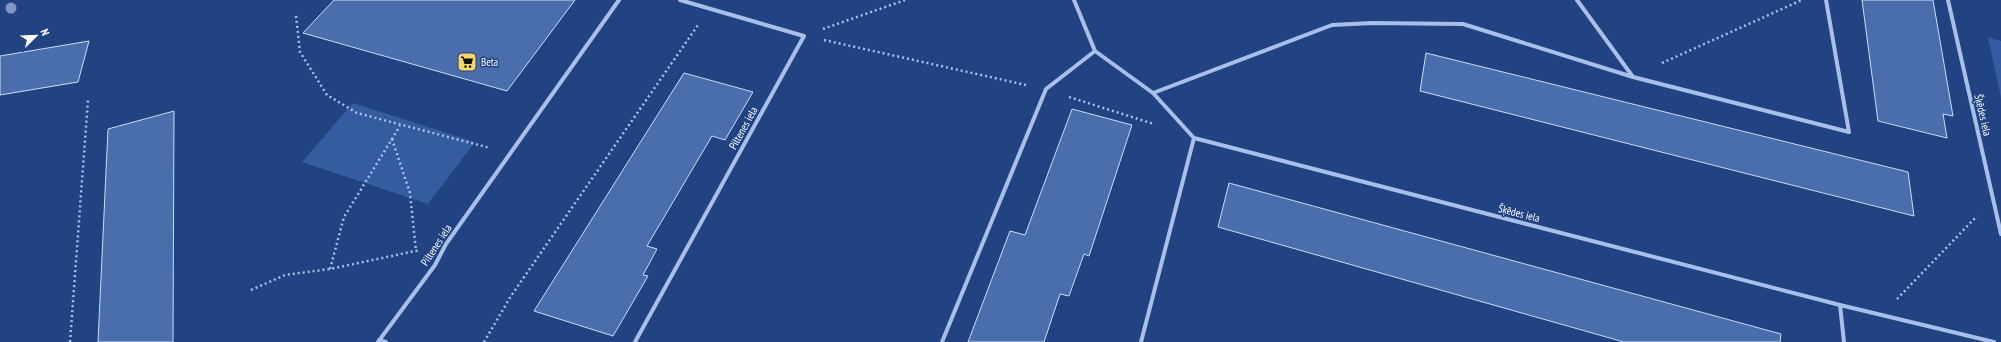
<svg xmlns="http://www.w3.org/2000/svg" width="2001" height="342" font-family="'PT Sans Narrow',sans-serif">
<style>
.green{fill:#355ca0}
.building{fill:#4a6dab;stroke:#ccdbf6}
.lines{fill:none;stroke-linecap:round;stroke-linejoin:round}
.path{stroke:#a8bfe8;stroke-width:2.5;stroke-dasharray:2 3;stroke-linecap:butt}
.street{stroke:#a8bfe8;stroke-width:4}
.tree{fill:#7f97c2}
.labels{text-anchor:middle;dominant-baseline:central;stroke-width:3;stroke-linejoin:round;paint-order:stroke}
.poi-label{font-size:11px;fill:#fff;stroke:#214382;text-anchor:start}
.street-label{font-size:11px;fill:#fff;stroke:#214382}
</style>
<rect width="100%" height="100%" fill="#214382"/>
<path class="green" d="M1988 37 2001 41V98Z
M353 103 475 142 428 204 302 162Z"/>
<path class="building" d="M334 0H575L507 91 303 33Z
M1862 0H1933L1953 116 1943 114 1947 138 1878 121Z
M89 41 78 82 0 95V56Z
M1426 53 1908 172 1914 216 1420 91Z
M684 73 753 92 725 140 712 136 647 246 657 249 643 275 648 276 613 336 534 311Z
M1072 109 1132 125 1089 256 1084 254 1069 296 1060 294 1044 342H968L1010 231 1025 235Z
M174 111 173 342H98L108 129Z
M1229 183 1781 334 1780 342H1624L1218 227Z"/>
<g class="lines">
<path class="path" d="M296 16 300 52 327 95 357 113 490 148
M823 29 905 0
M824 40 1026 85
M1662 63 1802 0
M1069 97 1154 124
M392 139 410 193 416 251
M330 269 344 217 400 126
M251 290 285 275 330 269 420 250
M1897 299 1977 216
M70 342 88 100
M484 342 511 296 698 25"/>
<path class="street" d="M1074 0 1095 51 1153 93 1194 138 1141 342
M1948 0 2001 234
M1633 77 1849 132 1826 0
M1153 93 1332 25 1372 23 1463 24 1633 77 1577 0
M1194 138 1840 305 1844 342
M1840 305 1994 342
M379 340 386 342
M378 342 435 265 446 244 619 0
M635 342 804 36 680 0
M942 342 1046 89 1095 51"/>
</g>
<circle class="tree" cx="11" cy="8" r="5.5"/>
<defs>
<symbol id="supermarket-square" viewBox="-11 -11 22 22"><rect x="-9" y="-9" width="18" height="18" rx="4" fill="#f5d869" stroke="#214382"/><path d="M-6-5.5h2.5l.6 2H6L4.5 2H-2.5L-4.4-4H-6ZM-1.5 3.2a1.3 1.3 0 1 0 .1 0ZM3 3.2a1.3 1.3 0 1 0 .1 0Z" fill="#111"/></symbol>
</defs>
<g fill-rule="evenodd">
<use href="#supermarket-square" x="456" y="51" width="22" height="22"/>
</g>
<g class="labels">
<g class="poi-label">
<text x="481" y="62">Beta</text>
</g>
<g class="street-label">
<text transform="translate(1983 115) rotate(77)">Šķēdes iela</text>
<text transform="translate(743 128) rotate(-61)">Piltenes iela</text>
<text transform="translate(1519 213) rotate(14)">Šķēdes iela</text>
<text transform="translate(436 245) rotate(-57)">Piltenes iela</text>
</g>
</g>
<g transform="translate(36 36) rotate(67)" stroke="#214382" stroke-width="3" paint-order="stroke">
<path d="M0-3L7 15L0 10L-7 15Z" fill="#ffffff"/>
<text y="-6" font-size="11" font-weight="bold" text-anchor="middle" fill="#ffffff">N</text>
</g>
</svg>
